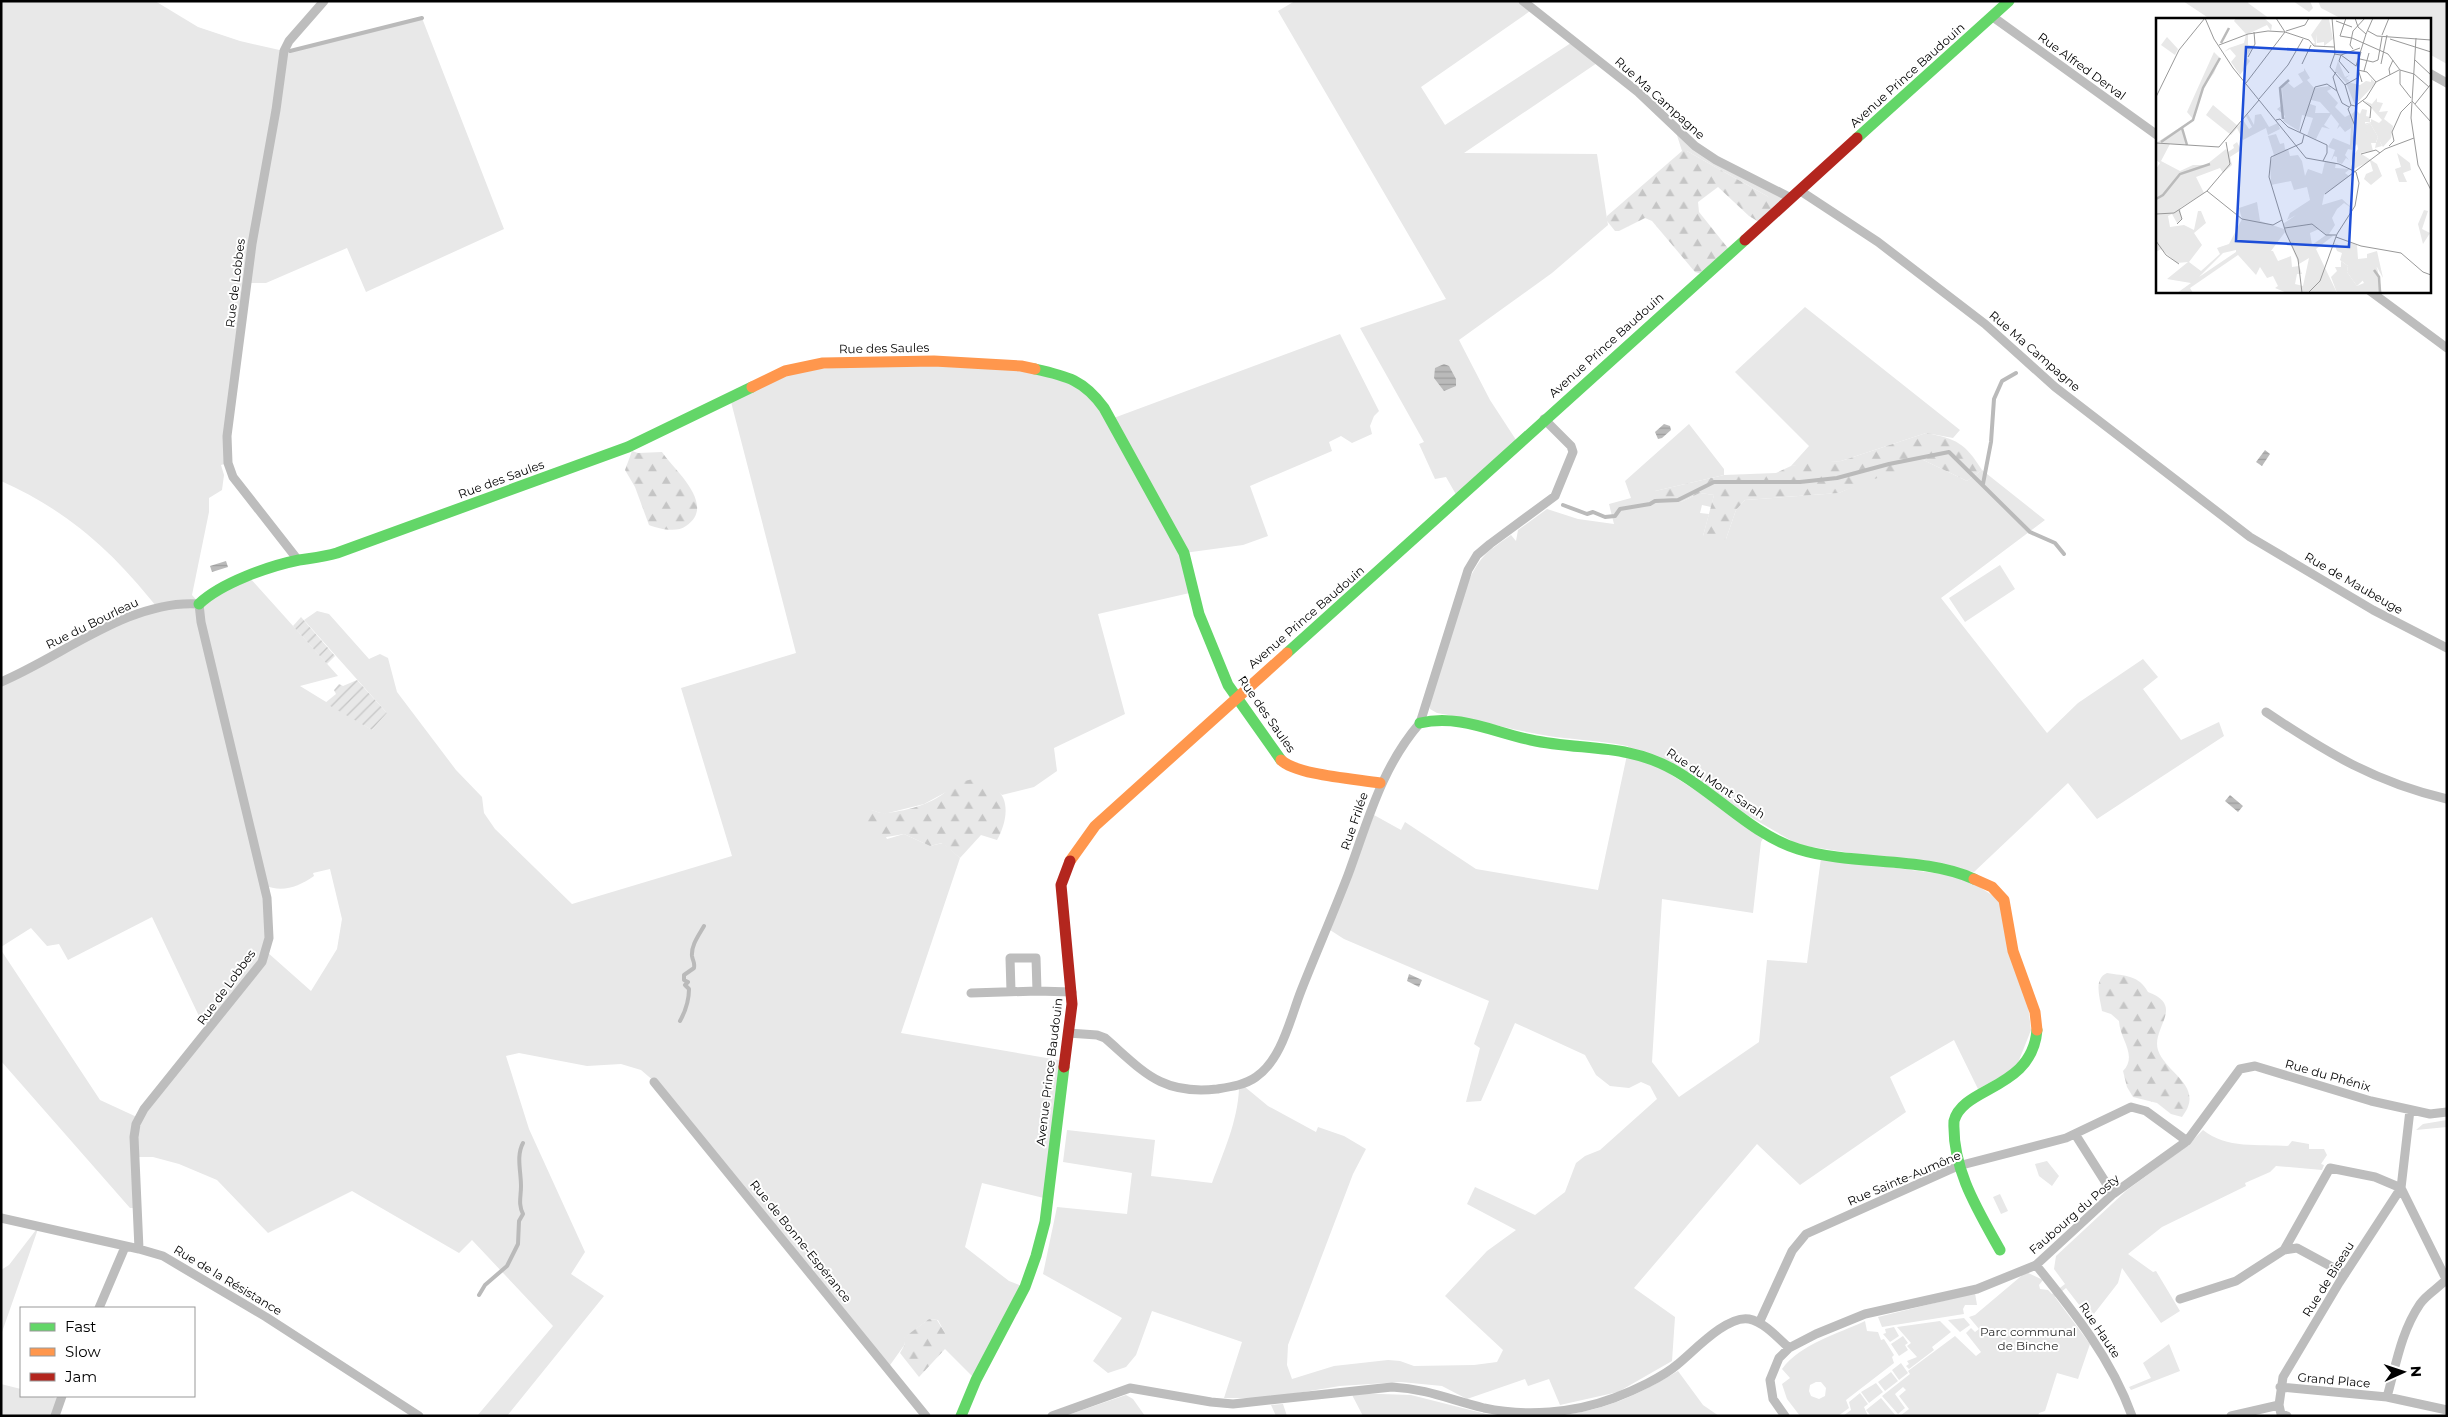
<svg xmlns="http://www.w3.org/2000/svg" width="2448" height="1417" font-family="Montserrat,sans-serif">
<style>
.green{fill:#e8e8e8;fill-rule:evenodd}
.forest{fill:url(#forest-firs)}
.garden{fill:url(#garden-furrows)}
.water{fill:url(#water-rules)}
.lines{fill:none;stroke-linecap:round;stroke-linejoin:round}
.stream{stroke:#bababa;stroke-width:4}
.street{stroke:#bdbdbd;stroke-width:9}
.fast{stroke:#63d668;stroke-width:11}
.slow{stroke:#ff974d;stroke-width:11}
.jam{stroke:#b3261e;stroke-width:11}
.labels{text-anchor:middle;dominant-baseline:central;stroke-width:4;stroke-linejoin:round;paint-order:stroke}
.street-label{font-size:12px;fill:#000;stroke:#fff}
.park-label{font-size:12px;fill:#2d2d2d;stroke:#fff}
.inset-river{fill:none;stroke:#bababa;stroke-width:2.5}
.inset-road{fill:none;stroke:#999;stroke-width:1}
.view{fill:#1d4ed8;fill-opacity:0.15;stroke:#1d4ed8;stroke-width:2.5}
.inset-edge{fill:none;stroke:#000;stroke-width:2.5}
</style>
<defs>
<pattern id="forest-firs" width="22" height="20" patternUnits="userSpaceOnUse" patternTransform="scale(1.25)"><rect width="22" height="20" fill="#e8e8e8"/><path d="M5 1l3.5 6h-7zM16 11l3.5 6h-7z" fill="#c5c5c5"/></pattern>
<pattern id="garden-furrows" width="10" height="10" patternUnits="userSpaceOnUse" patternTransform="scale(1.25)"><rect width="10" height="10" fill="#e8e8e8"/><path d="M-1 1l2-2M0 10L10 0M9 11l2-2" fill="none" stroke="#c5c5c5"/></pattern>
<pattern id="water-rules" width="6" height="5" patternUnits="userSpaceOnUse" patternTransform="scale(1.25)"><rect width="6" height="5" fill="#bababa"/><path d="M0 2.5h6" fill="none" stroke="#9e9e9e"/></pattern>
</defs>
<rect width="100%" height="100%" fill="#fff"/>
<path class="green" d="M1 1H155L198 27 240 41 284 51 422 18 504 229 366 292 347 248 266 283H247L228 463 221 465 224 475 222 490 209 498V512L192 595 199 603 249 577 338 676 300 686 372 730 387 713 304 620 317 611 329 614 369 659 380 654 388 658 397 692 456 770 482 797 484 813 495 829 572 904 732 856 681 688 796 653 730 398 785 371 934 361 1067 376 1111 419 1340 334 1379 411 1374 416 1370 426 1372 434 1352 443 1341 436 1329 442 1332 451 1250 486 1268 536 1243 545 1184 553 1194 592 1098 614 1125 714 1054 748 1057 771 1034 787 1002 795 995 789 948 791 924 804 884 814 871 810 887 839 904 834 930 846 943 843 960 858 901 1033 1064 1061 1048 1199 982 1183 965 1247 1009 1281 1025 1287 976 1380 945 1349V1333L938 1320 929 1319 903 1339 905 1344 888 1368 655 1082 641 1070 621 1064 587 1066 519 1053 506 1056 529 1129 585 1252 571 1274 604 1296 507 1416H477L553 1326 472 1240 459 1253 352 1191 268 1233 217 1180 179 1164 153 1157H134L136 1208H130L1 1061V950L100 1100 139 1118 207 1033 152 917 68 960 59 944 47 946 31 928 1 947V682L156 606C111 550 68 511 1 481ZM330 869 342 919 337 949 311 991 267 952 264 885C282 893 298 887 314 876L313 873Z
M1295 1H1523L1533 9 1421 87 1445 125 1574 41 1600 61 1464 153 1597 154 1608 225 1552 273 1459 340 1490 400 1518 443 1458 498 1446 477 1435 479 1419 444 1424 442 1360 328 1446 299 1278 11Z
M2183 1H2249L2248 3 2270 19H2210Z
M2293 1H2310L2313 8 2309 12Z
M2318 1H2447V64L2429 54V19H2342L2321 8Z
M1675 129 1695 146 1791 198 1779 208 1767 196 1687 151H1682Z
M1805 307 1960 430 1953 438 1926 433 1841 461 1791 466 1809 446 1735 372Z
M1689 424 1724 469V475L1655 491 1681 502 1700 493 1714 495 1711 507 1702 505 1700 513 1709 514 1703 536 1726 539 1736 510 1745 500 1839 493 1917 457 1967 481 1982 470 2045 520 1941 598 2047 733 2078 703 2143 659 2158 677 2143 689 2181 740 2219 722 2224 736 2097 819 2068 783 1974 872 1799 845 1627 746C1599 740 1571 740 1543 735 1507 729 1473 719 1437 713L1430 709 1429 700C1440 666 1461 580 1484 556 1491 548 1502 542 1511 535L1516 541 1518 530 1547 509 1578 519 1614 524 1609 504 1631 498 1625 481Z
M2000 565 2015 589 1965 622 1949 598Z
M1627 755 1645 758 1765 835 1761 842 1753 913 1662 899 1652 1062 1679 1097 1759 1042 1767 960 1807 963 1821 858 1964 877 1998 899 2027 997 2031 1030 2016 1068 1978 1089 1954 1040 1890 1077 1906 1112 1800 1185 1757 1144 1634 1288 1675 1317 1672 1361 1618 1392 1560 1405 1549 1379 1528 1386 1525 1379 1467 1399 1442 1386 1401 1382 1340 1386 1267 1398H1224L1242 1342 1152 1311 1136 1355 1126 1367 1108 1373 1093 1361 1122 1318 1043 1274 1057 1207 1127 1214 1132 1173 1063 1162 1067 1130 1155 1140 1151 1176 1212 1183C1223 1153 1238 1121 1239 1088L1245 1087 1268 1106 1316 1132 1318 1127 1344 1136 1366 1149 1353 1174 1288 1345 1287 1365 1292 1379 1334 1366 1388 1360 1400 1361 1414 1366 1474 1365 1497 1362 1503 1350 1445 1296 1487 1251 1516 1230 1467 1204 1475 1187 1535 1215 1565 1192 1576 1163 1585 1156 1600 1150 1657 1099 1650 1086 1641 1082 1629 1088 1610 1086 1596 1075 1585 1055 1515 1023 1481 1101 1466 1102 1480 1048 1474 1044 1489 1001 1344 939 1330 930 1374 815 1401 830 1405 822 1476 869 1598 890Z
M2447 1120V1127L2416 1130 2423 1124Z
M2203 1130C2226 1149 2259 1144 2288 1146L2292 1141 2309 1144V1149H2324L2327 1155 2321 1164 2324 1165 2322 1170 2276 1166 2270 1172 2245 1183 2246 1186 2162 1227 2128 1254 2153 1272 2156 1271 2180 1311 2161 1323 2122 1268 2118 1283 2090 1319 2066 1288 2055 1297 2090 1344 2078 1379 2057 1373 2045 1411 2039 1413 2038 1416H1900L1909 1409 1899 1396 1906 1390 1903 1387 1895 1394 1905 1408 1898 1414 1882 1396 1910 1374 1908 1371 1955 1336 1976 1356 1981 1352 1966 1333 1971 1328 1975 1332 1979 1329 1969 1317 1975 1315 2026 1272 2043 1280 2039 1285 2040 1289 2048 1290 2052 1294 2065 1284 2054 1269 2056 1256 2127 1190 2187 1146Z
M2047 1161 2059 1176 2052 1186 2039 1176 2035 1164Z
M2000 1194 2008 1211 2001 1214 1993 1197Z
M39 1226 1 1335V1270L9 1265Z
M1975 1293 1977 1305H1965L1963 1309 1964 1314 1882 1327 1878 1317Z
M1964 1318 1970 1325 1960 1332 1948 1320Z
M1865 1321 1867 1331 1878 1332 1881 1340 1884 1339 1894 1355 1892 1357 1894 1363 1846 1400 1849 1408 1838 1416H1800L1787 1399 1782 1384 1790 1378 1782 1369C1800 1344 1838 1334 1865 1321ZM1816 1382H1821L1826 1388 1825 1396 1819 1399 1811 1396 1809 1391 1810 1385Z
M1940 1321 1951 1332 1932 1347 1934 1350 1909 1369 1906 1366 1909 1364 1907 1361 1917 1357 1907 1346 1911 1343 1897 1327Z
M1894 1327 1899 1336 1890 1342 1883 1334 1886 1333 1885 1329Z
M1903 1336 1908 1343 1905 1345 1908 1350 1899 1356 1891 1344Z
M2169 1344 2180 1371 2131 1390 2129 1387 2151 1378 2143 1363Z
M1901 1363 1908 1373 1899 1380 1892 1370Z
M1678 1371 1703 1405 1719 1416H1557C1606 1410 1636 1396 1678 1371Z
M1891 1372 1898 1381 1885 1391 1878 1382Z
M1876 1383 1883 1392 1869 1403 1861 1392Z
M1 1384 21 1389V1396H49L61 1399 55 1416H1Z
M1351 1393 1411 1395 1494 1416H1363Z
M1860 1393 1868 1404 1864 1407 1868 1416H1843L1851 1410 1849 1402Z
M1126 1395 1133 1399 1145 1416H1065Z
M1881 1398 1896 1416H1871L1866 1410Z
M1283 1404 1287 1416H1276L1271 1405Z"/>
<path class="forest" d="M1682 151H1687L1767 196 1777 203 1759 222 1749 216 1718 187 1698 202 1699 212 1731 252 1705 275 1695 272 1652 221 1645 218 1619 231H1615L1607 221V216Z
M1926 433C1957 439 1965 443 1982 470L1967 481 1917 457 1909 468 1865 482 1839 493 1745 500 1736 510 1726 539 1705 541 1703 536 1714 495 1700 493 1681 502 1660 504 1655 491 1724 475 1776 473 1791 466 1808 463 1841 461Z
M632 451 638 453 662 452C675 471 717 505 686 526 677 533 659 529 649 525L635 487 625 470Z
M973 779C980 782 989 784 996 789 1012 801 1005 826 997 840L981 835 960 858 942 843 930 846 904 834 875 839C864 832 859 826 864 813L871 810C876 811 881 814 886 813 907 811 942 802 952 784Z
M2107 973C2125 976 2139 975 2148 992 2186 1006 2151 1028 2158 1050 2166 1074 2206 1086 2182 1117L2171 1114 2157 1103 2133 1097 2127 1087 2123 1071C2138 1055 2120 1040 2119 1021L2111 1014 2102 1011C2100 998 2093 979 2107 973Z
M929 1319 937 1320 945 1333V1349L919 1377 900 1353 905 1344 902 1339Z"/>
<path class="garden" d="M301 617 335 656 327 664 293 626Z
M357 680 387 713 372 730 325 703 336 694 334 690 339 684 343 686Z"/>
<path class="water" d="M1444 364 1449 366 1456 379V386L1444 391 1434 378 1435 368Z
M1664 424 1670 426 1671 430 1662 438 1658 439 1655 432Z
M2265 450 2270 454 2262 466 2256 462Z
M226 561 228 567 212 572 210 566Z
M2230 795 2243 806 2238 812 2225 801Z
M1409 974 1422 980 1419 987 1407 981Z"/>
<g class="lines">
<path class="stream" d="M290 51 422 18
M1983 484 1991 442 1994 399 2002 381 2016 373
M1563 505 1587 514 1593 512 1605 517 1615 516 1620 509 1650 504 1655 501 1678 500 1714 482H1800L1837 478 1889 464 1949 452 2030 532 2055 543 2064 554
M680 1021C685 1012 689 1000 689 989L685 985 688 982 684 980V975L694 968C695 962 693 962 692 956 691 945 699 935 704 926
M479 1295 485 1285 507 1266 518 1244 519 1221 523 1214C518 1204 521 1197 521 1186 521 1171 516 1156 523 1143"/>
<path class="street" d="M1523 1 1638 92 1695 146 1716 160 1791 198
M1993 17 2157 135
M2429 73 2447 83
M1799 190 1878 242 1985 324 2055 387 2250 537 2373 610 2447 648
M2370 291 2447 348
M298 560 233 477 228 463 227 436 252 244 276 110 284 51 289 41 324 1
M1 682C63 656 130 599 199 604L201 622 267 898 269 938 262 962 144 1109 136 1124 134 1137 139 1249
M2266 712C2327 753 2375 782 2447 799
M1011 991 1010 958H1036L1037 991
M971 993 1037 991 1072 992
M1068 1033 1097 1035 1105 1038C1144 1072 1161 1095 1217 1089 1230 1087 1245 1085 1256 1077 1282 1059 1290 1019 1301 991 1316 953 1333 914 1348 875 1368 821 1381 768 1420 723L1468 570 1477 555 1490 544 1555 496 1573 452 1571 446 1544 419
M654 1082 926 1416
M2410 1110 2401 1188 2447 1281
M2075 1134 2113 1194
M1 1218 139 1249 163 1256 266 1317 419 1416
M2284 1250 2297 1248 2345 1274
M2036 1265C2074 1312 2111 1358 2132 1416
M2180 1299 2236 1281 2284 1250 2330 1168 2375 1177 2401 1188
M99 1308 125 1247
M1759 1323 1792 1251 1806 1234 1958 1166 2066 1138 2131 1107 2146 1111 2187 1141
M2280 1387 2387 1397 2447 1410
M2387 1397C2396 1365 2401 1332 2420 1304 2426 1295 2438 1288 2446 1280
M55 1416 62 1396
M1052 1416 1130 1388 1211 1402 1233 1404 1392 1387C1427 1389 1451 1400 1484 1408 1526 1417 1574 1413 1614 1398 1633 1391 1663 1377 1678 1364 1694 1351 1727 1315 1749 1319 1764 1322 1778 1338 1789 1348
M1785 1416 1773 1399 1770 1380 1779 1358 1789 1348 1816 1334 1865 1314 1977 1289 2036 1265 2113 1194 2187 1141 2240 1069 2255 1066 2371 1101 2430 1114 2447 1112
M2231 1416 2279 1405
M2287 1416 2281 1414 2279 1405 2283 1377 2339 1283 2401 1188"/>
<path class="fast" d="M1857 138 2009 1
M1035 369C1067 376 1084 380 1104 408L1184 553 1199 614 1228 685 1281 760
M199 604C221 583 269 566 299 560 312 558 324 557 337 553L628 447 752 387
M1287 653 1745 240
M1420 723C1459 714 1493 732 1531 740 1582 751 1627 743 1674 770 1717 794 1751 834 1798 849 1852 866 1924 856 1974 879
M2000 1250C1977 1209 1952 1169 1954 1121 1963 1086 2032 1090 2037 1030
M961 1416 976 1380 1025 1287 1036 1256 1045 1222 1064 1067"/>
<path class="slow" d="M752 387 785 371 823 363 934 361 1021 366 1035 369
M1281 760C1296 775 1357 779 1380 783
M1070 861 1095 826 1287 653
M1974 879 1992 887 2004 900 2013 951 2035 1012 2037 1030"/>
<path class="jam" d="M1745 240 1857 138
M1064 1067 1072 1004 1061 885 1070 861"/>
</g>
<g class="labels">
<g class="street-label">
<text transform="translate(2082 66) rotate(36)">Rue Alfred Derval</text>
<text transform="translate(1907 75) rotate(-42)">Avenue Prince Baudouin</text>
<text transform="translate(1660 98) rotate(42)">Rue Ma Campagne</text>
<text transform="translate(235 283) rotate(-83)">Rue de Lobbes</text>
<text transform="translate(1606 345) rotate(-42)">Avenue Prince Baudouin</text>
<text transform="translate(884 348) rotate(-1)">Rue des Saules</text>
<text transform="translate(2035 351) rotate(41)">Rue Ma Campagne</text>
<text transform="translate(501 479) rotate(-20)">Rue des Saules</text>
<text transform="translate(2354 583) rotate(30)">Rue de Maubeuge</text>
<text transform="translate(1306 617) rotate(-41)">Avenue Prince Baudouin</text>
<text transform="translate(92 623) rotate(-26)">Rue du Bourleau</text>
<text transform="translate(1267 714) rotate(55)">Rue des Saules</text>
<text transform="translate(1716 783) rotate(34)">Rue du Mont Sarah</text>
<text transform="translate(1354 821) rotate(-71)">Rue Frilée</text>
<text transform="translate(226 987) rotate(-54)">Rue de Lobbes</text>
<text transform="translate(1049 1072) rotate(-83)">Avenue Prince Baudouin</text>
<text transform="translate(2328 1075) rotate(16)">Rue du Phénix</text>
<text transform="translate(1904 1178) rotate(-23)">Rue Sainte-Aumône</text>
<text transform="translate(2074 1214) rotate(-41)">Faubourg du Posty</text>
<text transform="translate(801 1241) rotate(51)">Rue de Bonne-Espérance</text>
<text transform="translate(2328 1279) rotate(-58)">Rue de Biseau</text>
<text transform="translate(228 1280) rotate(31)">Rue de la Résistance</text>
<text transform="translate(2100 1330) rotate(56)">Rue Haute</text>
<text transform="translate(2334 1380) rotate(5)">Grand Place</text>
</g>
<g class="park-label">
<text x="2028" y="1331">Parc communal<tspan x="2028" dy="14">de Binche</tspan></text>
</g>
</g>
<g transform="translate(2156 18)">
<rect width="275" height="275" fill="#fff"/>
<path d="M80 0H108L116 7 115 13 111 7 92 16V27H98L90 39 94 43 84 57 75 44 80 38 74 31 68 34 73 30 88 25 90 16 78 3ZM167 0 173 1 177 21 168 28V24L161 25V16L160 28 156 26 159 25 155 17ZM58 34 64 40 58 55 47 70 38 102 26 110 31 127 14 126 5 143 24 153 37 147H50L70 131 72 134 78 130 77 127 81 124 85 132 74 139 76 147 67 155 64 150 40 159 48 175 24 190 26 201 21 205 16 196 12 198 14 209 28 207 38 212 42 193H45L50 205 38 215 46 227 33 244 45 253 64 236 61 230 73 226 86 201 83 190 101 184 104 203 128 211 127 206 140 197 131 202 134 195 154 182 151 169 138 172 135 163 115 167 114 144 118 137 112 118 120 116 124 126 128 125 129 131H132L134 138 142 137 146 143 149 158 152 151 166 156 169 143 180 145 179 150 194 151 189 155 193 158 168 177 166 187 186 181 197 191 188 185 181 191 176 200 179 207 173 216 177 218 160 231 181 275H131L119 270 122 268 117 258 111 260 104 249 100 257 82 237 34 270 37 275H21L35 265 11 261 32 244 21 245 5 231 0 234V151L4 145 0 142V125L37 101 31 94ZM163 211 170 217 156 227 154 215ZM129 214 143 246 153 240 147 268 139 266 141 256H146L143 248 136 249 135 238 122 243 117 233H115ZM80 232V234L43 259 67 235ZM182 43 189 59 194 57 190 60 194 63 191 64 204 67 210 63 215 64V61L220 65 199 87 190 65 179 53ZM148 50 154 60 151 62 158 70 174 68 175 71 171 73 182 85 179 89 189 99 195 96 198 105 196 120 199 108 196 96 200 92 204 96 206 91 211 92 210 98 214 99V104H209V113L210 107 214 105 222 119 220 124H224L226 128 219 130 220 125H215L217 133 204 135 221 146 226 158 215 167 208 161 210 156 217 153 214 143 198 151 196 140 202 131 201 126 196 132 192 131 189 137 193 142 190 140 186 146 181 144V139L178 138 175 143 179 132 172 129 177 120 194 127 195 110 189 114 184 108 181 111 183 106 175 96 168 107 174 111 166 109 160 121 151 118 157 100 146 97 143 113 127 103 129 98 121 91 125 88 127 92 126 68 130 63 138 70 147 64 142 56 148 53ZM155 82 164 84 174 95H159L160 88 154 86ZM57 87 82 108 87 102 93 111 96 109 90 98 92 96 98 107 99 97 105 96 113 109 122 105 124 111 112 117 110 110 87 122 81 110 75 117 50 97ZM241 135 254 145 255 152 247 155 251 164H243L239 151 245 149ZM268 192 272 193 266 211 274 215 267 226 262 206ZM192 224 201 227 202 241 211 240V236L221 233 227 260 221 249 201 268 191 254 192 248 184 242 186 235 181 233 178 225 190 230Z" fill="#e8e8e8" fill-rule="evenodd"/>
<path d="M221 80V84L227 85 223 94 232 93 228 101 237 108 235 120 227 129 224 124 220 125 222 119 214 105 210 107 211 117 207 106 215 104V101L223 105 226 102 209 83 216 86ZM185 243 192 248 191 254 201 268 208 265 205 259 221 249 226 275H181L175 259 181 253 179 249H185Z" fill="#e8e8e8"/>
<path d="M11 19 22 31 19 37 5 27Z" fill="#e8e8e8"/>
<path class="inset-river" d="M65 25 73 10M127 101 124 70 133 62M26 110 31 127M5 124 37 102 47 70 64 40M0 181 7 177 24 156 54 146M218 252 223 259 224 275"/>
<path class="inset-road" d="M49 0 58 21 77 50 150 140 183 146 200 154M120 0 129 14M176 0 179 35 174 49 189 67 195 87M190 0 184 18 196 20 232 36 244 52 258 56 273 69M199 0 202 9 210 16 217 0M180 3 196 9M130 13 149 7 153 0M212 13 221 18 275 22M226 17 233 0M260 20 255 100 262 147 275 172M234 21 275 34M63 27 92 16 112 13 129 14 153 22 158 28 178 29M197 31 194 27 197 13 209 0M205 34 201 48 206 64M178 36 185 37 204 30M185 37 183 43 193 55M185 37 200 48M92 39 99 26 98 14M204 41 217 44 222 42 226 19M259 42 275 57M146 46 155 27M225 46 231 17M200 48 210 16M202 52 211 54 220 64M244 52V66L255 80M208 53 213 35M180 54 177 59 181 73 186 85 193 89M234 57 233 51 237 42M220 64 243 52M90 65 129 14M189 67 203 59M0 79 23 32 49 0M103 81 132 47 147 21M207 83 215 89 214 100M256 83 275 104M259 86 275 66M195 87 192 91 199 108 196 153M195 87 199 88 210 80 220 64M120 102 124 101 132 109 171 127V135L167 143M144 114 159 69 171 66 181 73M0 125 63 129 103 82M233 128 238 123 236 114 245 94 255 84M205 136 220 132 224 135M51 173 86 201 117 207 126 202M169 176 229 131 258 120M0 196 18 195 51 173 74 146 70 124M21 206 26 201 23 192M129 210 156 206 170 217H180M180 219 205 228 245 235 267 254 275 257M0 223 10 237 23 246M146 275 142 241 130 215 113 159 115 139 146 125 148 117M152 275 164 263 181 216 199 188 203 165 200 154"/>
<path class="view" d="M90 29 203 35 193 229 80 223Z"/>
<rect width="275" height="275" class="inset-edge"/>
</g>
<rect width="2448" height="1417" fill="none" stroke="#000000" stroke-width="5"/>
<rect x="20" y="1307" width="175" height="90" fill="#ffffff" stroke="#999999"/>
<rect x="30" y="1323" width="25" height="8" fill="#63d668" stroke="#999999"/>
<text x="65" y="1332" font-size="15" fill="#000000">Fast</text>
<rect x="30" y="1348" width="25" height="8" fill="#ff974d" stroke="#999999"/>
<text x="65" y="1357" font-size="15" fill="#000000">Slow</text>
<rect x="30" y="1373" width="25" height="8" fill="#b3261e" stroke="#999999"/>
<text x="65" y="1382" font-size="15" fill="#000000">Jam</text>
<g transform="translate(2403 1372) rotate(87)" stroke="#ffffff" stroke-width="4" paint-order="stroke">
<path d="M0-4L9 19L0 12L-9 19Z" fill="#000000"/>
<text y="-8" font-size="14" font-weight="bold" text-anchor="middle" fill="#000000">N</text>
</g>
</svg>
